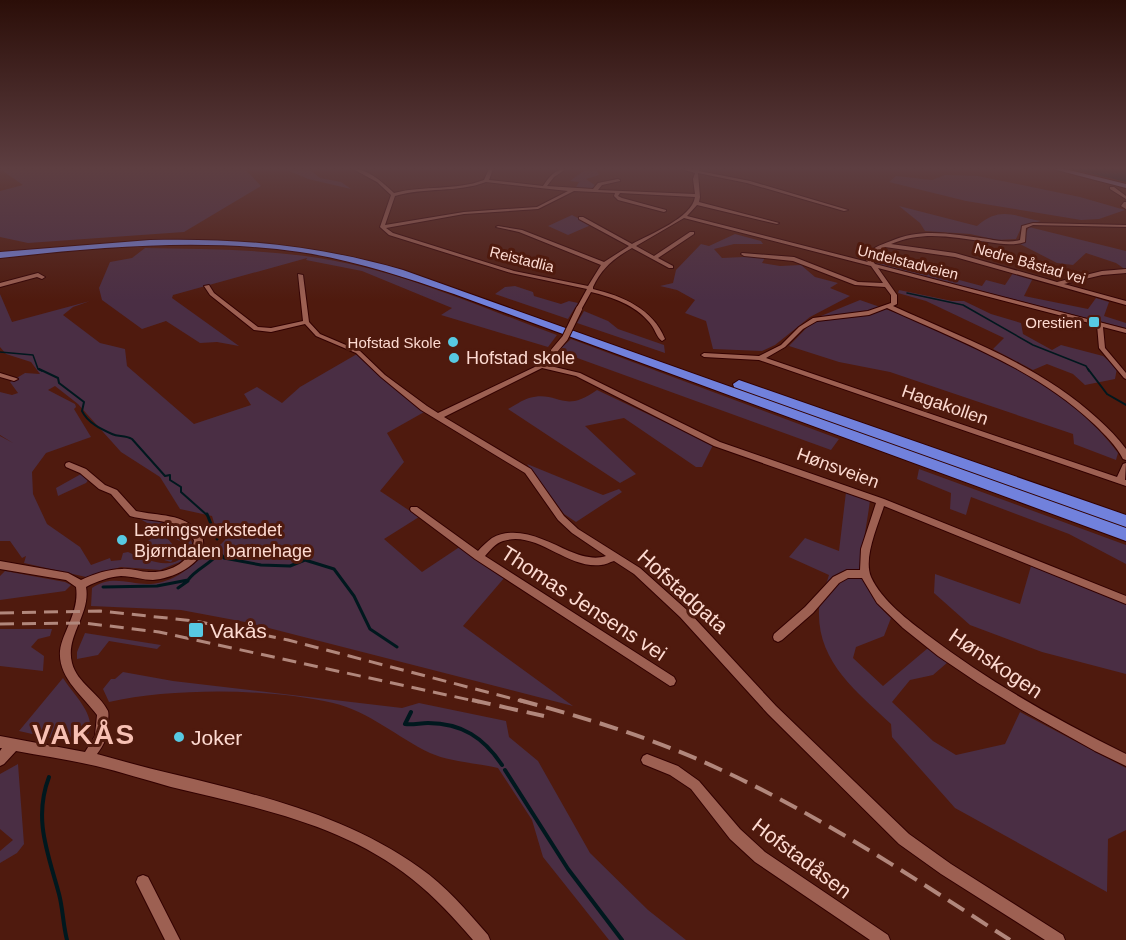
<svg xmlns="http://www.w3.org/2000/svg" width="1126" height="940" font-family="Arial,sans-serif">
<style>
.green{fill:#4a2e44}
.water{fill:#00181e}
.lines{fill:none;stroke-linecap:round;stroke-linejoin:round}
.stream-far3{stroke:#00181e;stroke-width:1.5}
.stream-far2{stroke:#00181e;stroke-width:2}
.stream-far1{stroke:#00181e;stroke-width:3}
.stream{stroke:#00181e;stroke-width:4}
.minor-casing{stroke:#320000;stroke-width:2}
.primary-casing{stroke:#320000;stroke-width:2}
.motorway-casing{stroke:#320000;stroke-width:2}
.minor{fill:#9d6052;fill-rule:evenodd}
.primary{fill:#8374a5;fill-rule:evenodd}
.motorway{fill:#7181dc;fill-rule:evenodd}
.rail-far1{stroke:#b1877c;stroke-width:3;stroke-dasharray:14 8;stroke-linecap:butt}
.rail{stroke:#b1877c;stroke-width:4;stroke-dasharray:19 9;stroke-linecap:butt}
.minor-bridge-casing{stroke:#320000;stroke-width:8;stroke-linecap:butt}
.minor-bridge{stroke:#9d6052;stroke-width:6}
.poi-dot{fill:#57c9e2;stroke:#4f1a0e;stroke-width:2}
.labels{text-anchor:middle;dominant-baseline:central;stroke-width:6;stroke-linejoin:round;paint-order:stroke}
.far-street-label{font-size:15px;fill:#fddad1;stroke:#4f1a0e}
.far-poi-label{font-size:15px;fill:#fddad1;stroke:#4f1a0e;text-anchor:end}
.poi-label{font-size:18px;fill:#fddad1;stroke:#4f1a0e;text-anchor:start}
.street-label{font-size:18px;fill:#fddad1;stroke:#4f1a0e}
.near-street-label{font-size:21px;fill:#fddad1;stroke:#4f1a0e}
.near-poi-label{font-size:21px;fill:#fddad1;stroke:#4f1a0e;text-anchor:start}
.near-district-label{font-size:28px;font-weight:bold;letter-spacing:1.5px;fill:#f7c0b3;stroke:#4f1a0e}
</style>
<rect width="100%" height="100%" fill="#4f1a0e"/>
<path class="green" d="M0 169H245L261 186 184 232 28 243 0 237V191L23 185Z
M285 169H309L320 178 341 182 351 189 308 179Z
M586 169H605L597 171 599 175 586 179 596 186 591 189H575L579 182 570 181Z
M945 175 978 176 1080 197 1125 210 1099 219 1081 220 966 201 889 182 896 176 932 180Z
M899 206 977 226C1000 206 1013 216 1041 221L1022 226 1016 239 997 240 970 234 925 231 920 223Z
M572 215 591 225 568 235 548 226Z
M1029 227 1126 251V270L1116 263 1086 253 1073 265 1057 263 1020 244Z
M735 234 761 241 763 244H734L714 249 722 258 766 256 762 263 780 266 801 265 815 277 838 283 830 288 850 296 810 317 775 345 762 351 713 349 706 321 685 313 695 300 677 290 660 286 673 283 676 270 701 244 709 246Z
M145 248C214 249 282 249 350 264 419 279 490 311 557 335L548 347 441 315 452 308 362 271 306 260 307 258 173 295 172 298 239 346 217 342 200 343 166 321 142 329 102 300 99 288 110 262 132 258Z
M876 258 982 286 986 280 1005 285 1013 273 1033 278 1024 296 1088 309 1096 298 1109 302 1104 316 1126 323V328L877 264Z
M515 286 533 292 534 296 561 304 569 301 578 303 568 319 495 294 505 287Z
M899 290 952 301H964L991 314 1021 323 1023 334 1052 350 1061 345 1103 356 1117 368 1115 379 1085 385 1073 374 1047 364 1033 370 993 349 1004 338 926 301 898 293Z
M0 294 12 322 90 301 73 307 63 315 100 343 125 349 127 366 194 424 251 405 244 394 257 387 282 403 300 387 357 354 426 411 387 433 404 462 380 491 419 517 384 539 422 572 461 546 505 577 463 626 573 706 245 622 181 610 91 606 92 588C113 574 129 585 151 584 174 582 187 569 204 556 219 545 226 544 232 526H215L212 516 180 509 160 477 121 452 78 404 55 386 48 390 75 404 76 407 74 409 91 437 46 453 32 472 33 494 47 524 80 547 91 565 110 558 111 561 121 560 123 553 128 552C145 560 179 574 187 549L185 544 140 519C158 521 190 523 193 547L180 562 160 570 121 567 86 577 24 563 26 556 22 558 10 541H0V436L13 443 0 435V392L12 395 18 393 10 382 25 373 40 374 31 362 6 354 0 347Z
M860 300C946 329 1063 378 1118 453L1116 460 1074 444 1073 434 890 372 839 362 789 346 816 318Z
M584 311 608 321 618 329 664 345 665 353 577 323Z
M571 339 839 439 831 450 558 351Z
M597 390 713 445 702 467H696L624 418 585 426 636 474 620 483 508 409C514 406 522 400 529 398 559 390 562 415 597 390Z
M527 464 603 495 619 489 622 492 576 522 564 514Z
M919 469 1126 545V564L1069 534 971 497 966 515 950 509 951 493 917 479Z
M81 474 89 479 86 483 58 496 56 488Z
M846 492 870 500C864 550 849 580 891 618L884 636 856 647 853 658 883 686 928 648 948 662 933 675 910 680 892 702 933 741 956 755 1005 744 1020 712 1126 768V830L1108 839 1107 892 955 808 892 737 891 724C857 692 817 662 819 610 819 599 826 586 829 575L789 557 805 538 839 551Z
M160 535C169 538 175 545 176 555L171 562 133 551 154 537Z
M1031 566 1126 604V674L1042 652 970 625 934 593 935 574 1020 604Z
M5 571 65 582 71 585 65 591 0 600V576Z
M0 629H52L50 636 38 639 31 647 44 656 43 671 0 666Z
M85 633 161 645 157 649 109 641 98 655 77 659V652Z
M123 672 173 681 402 708 419 703 506 721 509 737 538 761 590 853 648 910 686 940H609L543 857 532 820 498 768C477 763 450 762 430 753 397 737 370 712 333 703 268 688 173 688 109 702L103 689 111 679H115Z
M63 678C72 693 101 719 86 737L72 743 19 731Z
M18 764 24 844 17 853 0 863V851L13 840 0 829V774Z"/>
<path class="water" d="M1071 169H1126V182Z"/>
<g class="lines">
<path class="stream-far3" d="M907 293 963 305 1033 345 1086 366 1089 371
M0 352 33 355 38 369 42 371"/>
<path class="stream-far2" d="M39 369 58 378 59 383 84 402 82 411C88 423 101 429 112 434 118 437 125 435 132 439L165 476 170 475V480L181 487V492L208 516
M1088 369 1107 394 1126 405"/>
<path class="stream-far1" d="M207 514 217 539
M219 552 224 558 261 565 290 566 305 560 334 569 354 596 370 629 397 647
M103 587 157 586 188 580C197 568 208 566 219 553
M178 588 188 581"/>
<path class="stream" d="M411 712 405 724C413 725 420 723 428 723 462 723 484 738 502 765
M505 770 568 869 622 940
M49 777C33 819 48 853 59 894 63 909 63 925 67 940"/>
<defs>
<path id="minor" d="M353 169C369 169 383 183 394 193 424 185 455 191 484 180L489 169H493L489 180 543 186C549 177 555 169 566 169L554 177 547 186 593 189 598 183 618 179 620 180V181L602 185 598 190 695 194 693 179 695 173 681 169H700L699 171 750 181 848 210 844 211 747 183 698 173 700 197 699 202 779 223 777 224 697 205 687 216 868 262 866 260C871 247 878 246 891 241 923 227 954 235 988 239 998 241 1010 243 1020 240L1022 226 1033 223 1126 225V227L1033 225 1026 228 1025 242C1013 246 1000 244 988 242 953 238 925 230 891 244L955 253 1057 282 1102 271 1126 269V273L1102 275 1064 284 1126 301V305L955 257 885 247 874 253 872 260 875 264 1126 329V333L1103 327 1105 348 1126 373V379L1124 378 1099 348 1097 325 878 268 897 295V304L893 306C963 338 1040 365 1098 419 1108 428 1118 438 1126 449V460L1123 459C1116 445 1105 435 1094 424 1036 369 959 341 887 308L869 315 817 321 803 329 785 347 766 358 1117 477 1123 464 1126 463 1125 480H1126V486L759 360 704 357 701 355 704 353 759 356 781 345 799 327 813 318 868 311 891 303V295L885 287 855 285 793 261 744 256 741 254 742 253 794 257 858 282 883 283 871 266 684 218 636 246 654 256 690 232H694V234L658 258 673 266V268H669L632 248C614 258 602 268 593 287V289C623 296 653 309 665 339L662 341C656 337 655 328 649 322 635 305 612 297 591 292L581 310H577L576 309 587 289 511 273 389 235 380 227 391 195 377 182ZM486 182 568 191 537 207 464 212 385 225 395 196C425 187 457 193 486 182ZM574 191 615 193 614 196 618 200 664 212 666 211V210L622 198 618 196 620 193 695 197C692 218 650 234 632 244L583 217H579V219L629 246 604 262 522 230 498 226 496 227 519 232 601 265 588 286 514 271 393 233 386 228 464 214 538 209Z
M1110 187H1114L1126 196V199L1110 189Z
M1124 202H1126V209L1121 206Z
M38 273 45 277 42 279 37 277 0 287V283Z
M298 274 303 275 309 322 320 334 360 351 385 375 427 406 438 413 539 365 552 350H556V352L546 365 580 373 720 442 884 499 1126 596V604L884 506C878 525 863 558 871 577 882 601 908 620 929 636 989 682 1057 720 1126 754V766L1095 751 1020 709 978 683 938 656 903 628 877 603 862 578H848L839 583 813 613 782 640 778 642 774 640 773 637 774 634 805 607 833 577 847 570H860L861 549 876 503 714 446 576 376 542 368 444 417 531 469 564 516 578 529 640 568 688 611 776 706 909 834 951 864 1063 935 1065 940H1045L941 874 899 844 768 714 680 617 634 574 614 561C610 562 605 565 601 565 566 569 537 530 503 541 496 543 490 550 485 556L674 677 676 681 674 685 670 686 475 559 411 511 410 509 411 507H417L478 551C482 546 487 542 492 538 517 524 547 541 569 551 581 556 594 560 606 556L572 533 558 520 525 473 421 410 381 377 356 353 316 336 305 324 271 332 254 330 210 295 204 286 209 285 214 293 258 327 271 328 303 321Z
M0 373 16 378 18 379 14 381 0 377Z
M69 462 86 469 105 485 117 490 136 511C157 516 185 513 199 533 201 535 203 538 203 541 206 564 172 579 153 580 143 580 132 576 121 576 109 577 97 581 86 587 91 614 65 636 72 663 77 683 99 693 108 711 109 715 108 720 108 725 107 738 105 743 97 754 122 761 147 768 173 774 259 795 346 815 420 868 446 886 467 911 488 935L490 940H473C454 918 435 897 412 879 344 824 254 807 171 787 146 780 121 772 96 766 70 760 43 756 16 751L4 764 0 766V751L2 748H0V736L85 752 95 736 97 715C83 696 58 678 60 651 61 641 66 632 69 624 74 612 78 600 76 587L66 580 0 569V561L68 573 81 580C94 574 108 569 122 569 131 568 140 572 149 572 170 573 192 562 194 540 179 517 154 523 130 516L111 494 99 489 80 473 66 467 65 465 66 463Z
M647 754 678 766 699 781 740 829 765 852 888 935 890 940H870L755 862 730 839 691 789 670 775 643 764 641 760 643 756Z
M143 875 148 877 180 940H165L136 882 138 877Z"/>
<path id="primary" d="M1053 169H1065L1126 184V188Z"/>
<path id="motorway" d="M150 240C239 238 317 245 403 270L1126 528V541L454 294C404 277 353 260 300 252 201 238 100 247 0 258V252Z
M739 380 1126 515V527L734 387 733 384Z"/>
</defs>
<use href="#minor" class="minor-casing"/>
<use href="#primary" class="primary-casing"/>
<use href="#motorway" class="motorway-casing"/>
<use href="#minor" class="minor"/>
<use href="#primary" class="primary"/>
<use href="#motorway" class="motorway"/>
<path class="rail-far1" d="M0 613 100 611 195 621 288 640 525 702
M0 624 84 623 159 632 479 702"/>
<path class="rail" d="M472 700 544 716
M519 700C586 718 653 738 717 768 820 815 915 879 1010 940"/>
<defs>
<path id="minor-bridge" d="M554 351 565 338 579 309"/>
</defs>
<use href="#minor-bridge" class="minor-bridge-casing"/>
<use href="#minor-bridge" class="minor-bridge"/>
</g>
<linearGradient id="sky" x2="0" y2="1"><stop stop-color="#2b0e08"/><stop offset="0.56" stop-color="#5d3e41"/><stop offset="1" stop-color="#5d3e41" stop-opacity="0"/></linearGradient>
<rect width="1126" height="301" fill="url(#sky)"/>
<g class="poi-dot">
<rect x="1088" y="316" width="12" height="12" rx="3"/>
<circle cx="453" cy="342" r="6"/>
<circle cx="454" cy="358" r="6"/>
<circle cx="122" cy="540" r="6"/>
<rect x="188" y="622" width="16" height="16" rx="3"/>
<circle cx="179" cy="737" r="6"/>
</g>
<g class="labels">
<g class="far-street-label">
<text transform="translate(522 259) rotate(14)">Reistadlia</text>
<text transform="translate(908 262) rotate(14)">Undelstadveien</text>
<text transform="translate(1030 263) rotate(16)">Nedre Båstad vei</text>
</g>
<g class="far-poi-label">
<text x="1082" y="322">Orestien</text>
<text x="441" y="342">Hofstad Skole</text>
</g>
<g class="poi-label">
<text x="466" y="358">Hofstad skole</text>
<text x="134" y="530">Læringsverkstedet<tspan x="134" dy="21">Bjørndalen barnehage</tspan></text>
</g>
<g class="street-label">
<text transform="translate(945 405) rotate(19)">Hagakollen</text>
<text transform="translate(838 468) rotate(20)">Hønsveien</text>
</g>
<g class="near-street-label">
<text transform="translate(683 591) rotate(42)">Hofstadgata</text>
<text transform="translate(584 603) rotate(33)">Thomas Jensens vei</text>
<text transform="translate(996 663) rotate(34)">Hønskogen</text>
<text transform="translate(802 858) rotate(37)">Hofstadåsen</text>
</g>
<g class="near-poi-label">
<text x="210" y="630">Vakås</text>
<text x="191" y="737">Joker</text>
</g>
<g class="near-district-label">
<text x="84" y="734">VAKÅS</text>
</g>
</g>
</svg>
